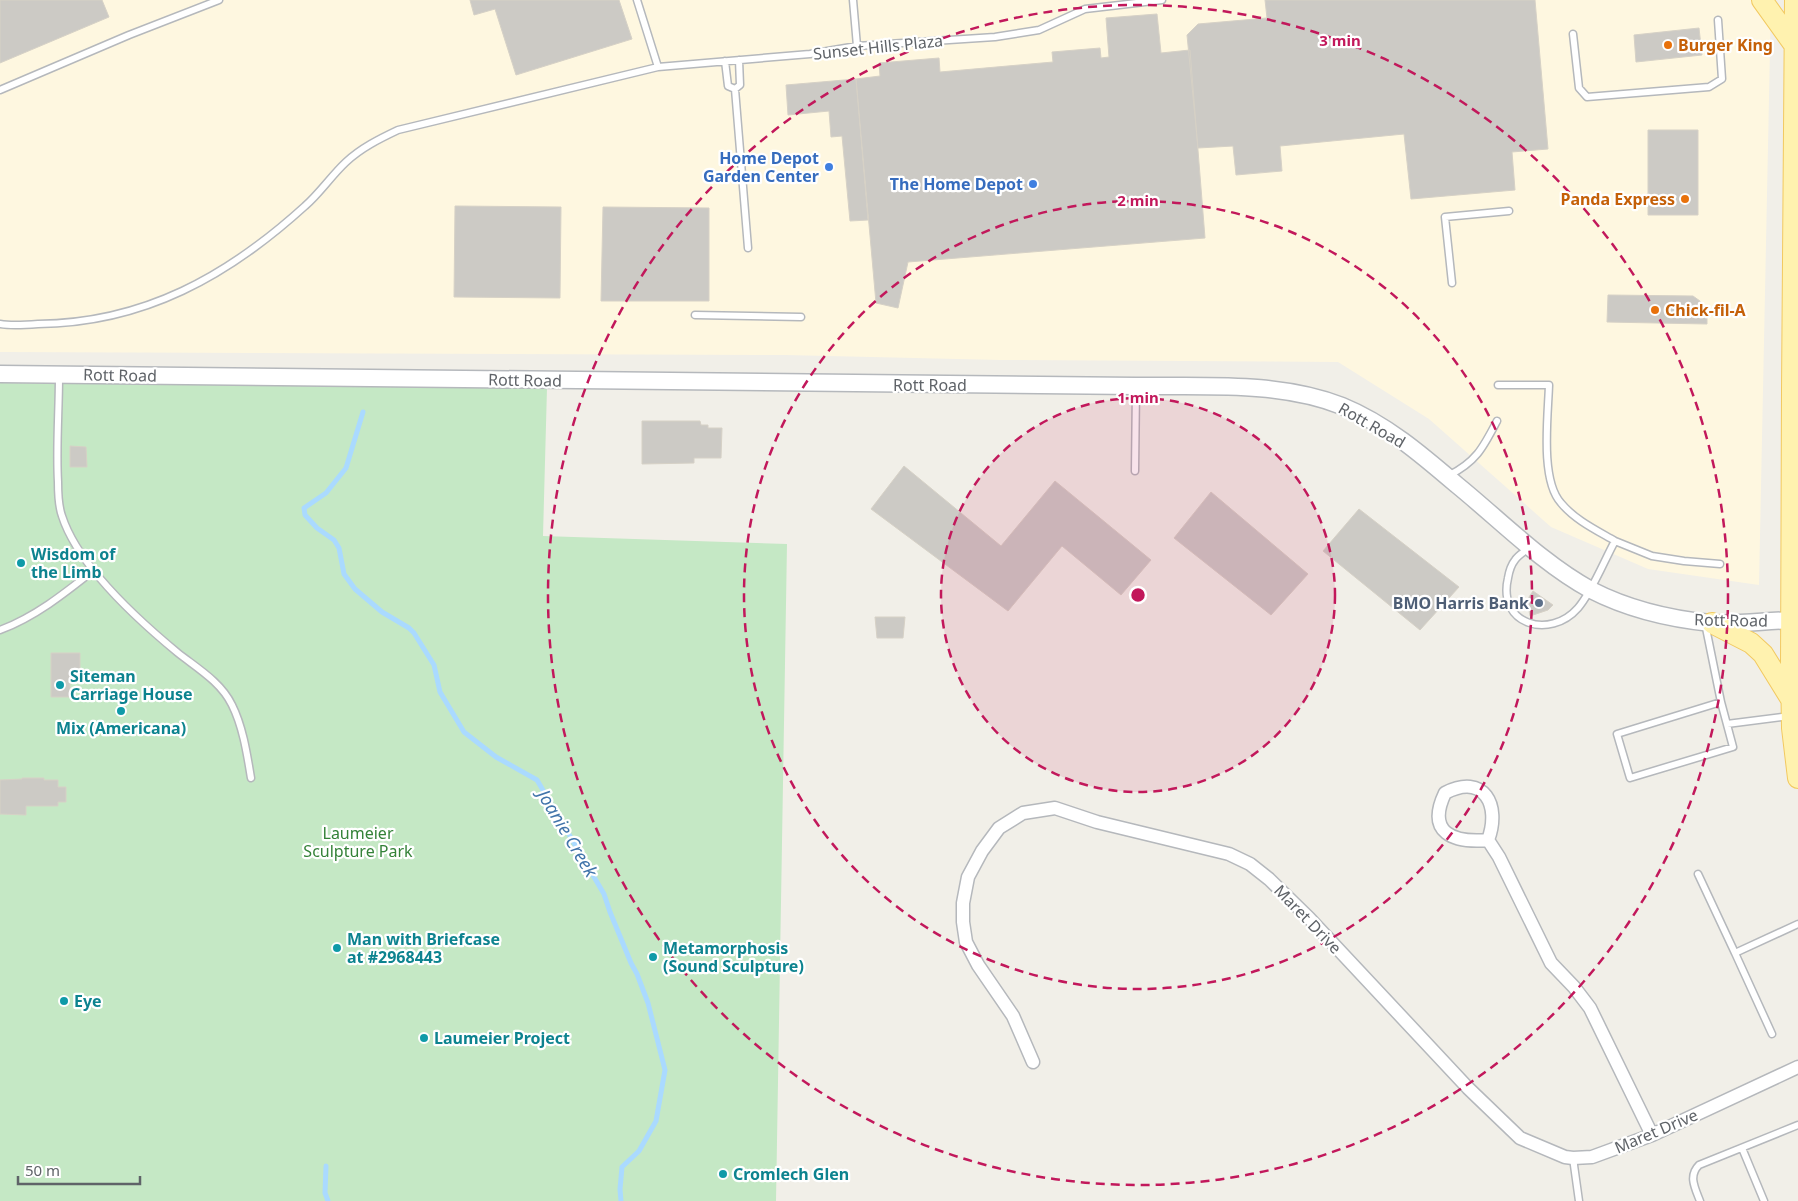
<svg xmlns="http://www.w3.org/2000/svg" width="1798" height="1201" font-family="'Noto Sans',sans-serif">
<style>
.commercial{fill:#fef7e0}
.green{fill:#c5e8c5}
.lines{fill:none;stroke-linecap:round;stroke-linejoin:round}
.stream{stroke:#aadaff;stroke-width:5}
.building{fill:#cccac5;stroke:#d6d1c6}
.service-casing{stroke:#b5b8bc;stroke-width:9}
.minor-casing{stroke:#b5b8bc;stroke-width:15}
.tertiary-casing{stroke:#b5b8bc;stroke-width:19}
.primary-casing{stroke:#f2c960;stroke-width:22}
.service{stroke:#fff;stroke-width:6}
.minor{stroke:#fff;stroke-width:12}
.tertiary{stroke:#fff;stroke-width:16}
.primary{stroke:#fff2af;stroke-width:20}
.ring{fill:none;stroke:#c2185b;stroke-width:2.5;stroke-dasharray:9 6}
.food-dot{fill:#e8710a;stroke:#fff;stroke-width:2}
.shop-dot{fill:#3f7fe0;stroke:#fff;stroke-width:2}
.culture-dot{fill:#0f9aa8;stroke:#fff;stroke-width:2}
.service-dot{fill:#5c6f8a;stroke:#fff;stroke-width:2}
.labels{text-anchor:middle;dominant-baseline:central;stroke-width:4.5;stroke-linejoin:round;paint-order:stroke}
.food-label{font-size:16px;font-weight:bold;fill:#c56008;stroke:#fff;text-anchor:start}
.street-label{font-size:16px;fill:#5f6368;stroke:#fff}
.shop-label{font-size:16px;font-weight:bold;fill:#366cbe;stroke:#fff;text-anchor:end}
.culture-label{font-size:16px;font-weight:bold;fill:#0d838f;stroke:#fff;text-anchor:start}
.service-label{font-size:16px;font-weight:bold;fill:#4e5e75;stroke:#fff;text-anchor:end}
.park-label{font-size:16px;fill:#348238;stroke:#fff}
.water-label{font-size:18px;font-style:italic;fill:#4174aa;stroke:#fff}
.centre{fill:#c2185b;stroke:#fff;stroke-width:2.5}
.ring-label{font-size:15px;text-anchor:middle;font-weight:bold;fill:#c2185b;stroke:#fff;stroke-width:4.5;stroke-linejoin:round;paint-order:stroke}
</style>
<rect width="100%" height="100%" fill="#f1efe8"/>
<path class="commercial" d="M0 0H1771L1759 585 1648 569 1551 527 1429 419 1338 362 1001 360 785 355 0 352Z"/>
<path class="green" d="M0 383 547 388 543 536 787 544 776 1201H0Z"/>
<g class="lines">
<path class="stream" d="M363 412 346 468 326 493 304 508 305 515 317 528 334 540 339 548 344 574 355 589 382 612 409 628 414 633 434 665 440 692 464 732 496 757 537 780 604 894 610 912 631 963 637 974 648 1003 665 1070 656 1121 639 1151 622 1167 620 1189 621 1201
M326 1166 325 1193 328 1201"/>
</g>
<path class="building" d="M0 0H102L109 17 0 63Z
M470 0H619L632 39 516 75 495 9 474 15Z
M1265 0H1535L1548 149 1512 152 1515 190 1411 199 1404 134 1280 146 1282 171 1236 175 1233 146 1198 148 1187 35 1198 24 1267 18Z
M1157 14 1161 53 1190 50 1205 238 908 262 898 308 876 303 856 79 880 76 879 63 939 58 940 72 1053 62 1052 52 1100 48 1101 58 1109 57 1106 18Z
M1699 28 1702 55 1636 62 1634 35Z
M856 79 868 220 850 221 842 136 831 137 829 111 788 115 786 85Z
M1648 130H1698V215H1648Z
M455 206 561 207 560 298 454 297Z
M603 207 709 208V301H601Z
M1608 295 1693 296 1700 301 1702 314H1707V324L1607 322Z
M642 421H700L701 425H708V428H722L721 458H694V463L642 464Z
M70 446 86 447 87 467H70Z
M904 466 1001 546 1055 481 1151 560 1121 595 1062 546 1008 611 871 509Z
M1211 492 1308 574 1271 615 1174 538Z
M1359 509 1459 587 1420 630 1323 551Z
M1533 591 1553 605 1548 610 1530 616 1527 600Z
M875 617H905L903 638H877Z
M51 653H80V672H70V697H51Z
M22 778H44V780H58V787H66V802H58V806H26V815L0 814V780L22 779Z"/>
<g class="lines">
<defs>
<path id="service" d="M637 0 658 67 810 54 857 46 995 37 1039 30 1085 9 1162 0
M853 0 857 46
M1573 34 1579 88 1587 97 1709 87 1722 79 1718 20
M725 61 728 86 735 89 740 85 739 60
M735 89 748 248
M0 90 129 35 219 0
M1452 283 1445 217 1509 211
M695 315 801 317
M0 324C12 326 25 325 38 324 144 323 228 276 305 206 320 193 331 176 346 162 361 148 379 139 398 130L658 67
M59 376C59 411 56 447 58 482 58 493 58 505 62 516 78 566 138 620 178 653 197 668 221 682 232 705 243 727 247 754 251 778
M1498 385H1549C1548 416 1540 480 1561 503 1575 520 1596 530 1615 541 1604 561 1592 592 1578 608 1550 640 1497 625 1508 578 1509 572 1511 565 1515 560 1518 555 1524 552 1529 548
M1135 471 1136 388
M1448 476C1476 462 1483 448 1497 421
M1615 541 1652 556 1684 561 1720 564
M1705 623 1721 702 1733 747 1630 778 1617 734 1721 702
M0 630C35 617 65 593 94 570
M1727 724 1790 716
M1698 874 1735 953 1798 924
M1735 953 1772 1034
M1742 1148 1764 1201
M1573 1158 1579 1201
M1700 1201C1695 1188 1688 1176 1699 1165L1798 1125"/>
<path id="minor" d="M1488 840C1453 843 1426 833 1445 793 1484 773 1501 805 1488 840L1499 857 1551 963 1574 987 1590 1008 1652 1135
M1033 1062 1013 1016 978 965 966 942 963 922V903L968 877 982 851 999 828 1023 813 1055 808 1097 822 1229 854 1250 864 1269 879 1309 918 1468 1088 1520 1138 1565 1157 1573 1158 1592 1157 1652 1135 1798 1067"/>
<path id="tertiary" d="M0 374 1136 386C1204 387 1279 381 1342 406 1386 424 1422 455 1457 485 1500 520 1543 564 1591 590 1628 609 1670 619 1711 623 1739 625 1769 620 1798 620"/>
<path id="primary" d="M1762 0 1795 46
M1795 0 1792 391 1791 667 1792 728 1798 778
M1712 623 1751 643 1763 654 1792 701"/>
</defs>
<use href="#service" class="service-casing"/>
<use href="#minor" class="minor-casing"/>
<use href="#tertiary" class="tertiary-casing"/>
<use href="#primary" class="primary-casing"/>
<use href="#service" class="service"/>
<use href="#minor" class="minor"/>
<use href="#tertiary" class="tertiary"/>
<use href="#primary" class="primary"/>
</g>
<circle cx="1138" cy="595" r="197" fill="#c2185b" fill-opacity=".12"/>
<g class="ring">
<circle cx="1138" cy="595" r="197"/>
<circle cx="1138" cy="595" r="394"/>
<circle cx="1138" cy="595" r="590"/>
</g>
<g class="food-dot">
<circle cx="1668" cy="45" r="5"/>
<circle cx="1685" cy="199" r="5"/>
<circle cx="1655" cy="310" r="5"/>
</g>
<g class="shop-dot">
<circle cx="829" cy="167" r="5"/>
<circle cx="1033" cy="184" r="5"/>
</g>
<g class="culture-dot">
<circle cx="21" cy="563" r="5"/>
<circle cx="60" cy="685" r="5"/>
<circle cx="121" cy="711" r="5"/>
<circle cx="337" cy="948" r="5"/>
<circle cx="653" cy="957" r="5"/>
<circle cx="64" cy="1001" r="5"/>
<circle cx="424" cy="1038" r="5"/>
<circle cx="723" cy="1174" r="5"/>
</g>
<circle class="service-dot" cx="1539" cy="603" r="5"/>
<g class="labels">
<g class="food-label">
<text x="1678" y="45">Burger King</text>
<text x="1675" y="199" text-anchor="end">Panda Express</text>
<text x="1665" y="310">Chick-fil-A</text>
</g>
<g class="street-label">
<text transform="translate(878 47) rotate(-6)">Sunset Hills Plaza</text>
<text transform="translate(120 375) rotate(1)">Rott Road</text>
<text transform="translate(525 380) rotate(1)">Rott Road</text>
<text x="930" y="385">Rott Road</text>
<text transform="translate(1372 425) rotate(30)">Rott Road</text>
<text transform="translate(1731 620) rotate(1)">Rott Road</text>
<text transform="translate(1308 919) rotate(46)">Maret Drive</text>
<text transform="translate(1656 1131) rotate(-23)">Maret Drive</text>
</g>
<g class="shop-label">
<text x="819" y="158">Home Depot<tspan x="819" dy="18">Garden Center</tspan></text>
<text x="1023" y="184">The Home Depot</text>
</g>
<g class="culture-label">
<text x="31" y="554">Wisdom of<tspan x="31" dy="18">the Limb</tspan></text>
<text x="70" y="676">Siteman<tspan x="70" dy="18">Carriage House</tspan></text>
<text x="121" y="728" text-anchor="middle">Mix (Americana)</text>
<text x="347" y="939">Man with Briefcase<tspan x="347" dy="18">at #2968443</tspan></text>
<text x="663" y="948">Metamorphosis<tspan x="663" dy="18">(Sound Sculpture)</tspan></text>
<text x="74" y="1001">Eye</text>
<text x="434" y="1038">Laumeier Project</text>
<text x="733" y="1174">Cromlech Glen</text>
</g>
<g class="service-label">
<text x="1529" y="603">BMO Harris Bank</text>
</g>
<g class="park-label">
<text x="358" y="833">Laumeier<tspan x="358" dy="18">Sculpture Park</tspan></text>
</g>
<g class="water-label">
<text transform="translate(568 833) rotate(59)">Joanie Creek</text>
</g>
</g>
<circle cx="1138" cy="595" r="8" class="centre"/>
<g class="ring-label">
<text x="1340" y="46">3 min</text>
<text x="1138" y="206">2 min</text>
<text x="1138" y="403">1 min</text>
</g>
<path d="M18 1176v8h122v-8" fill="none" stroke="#5f6368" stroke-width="2.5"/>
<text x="25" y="1176" font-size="15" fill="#5f6368" stroke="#ffffff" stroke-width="4" paint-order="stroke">50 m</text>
</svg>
